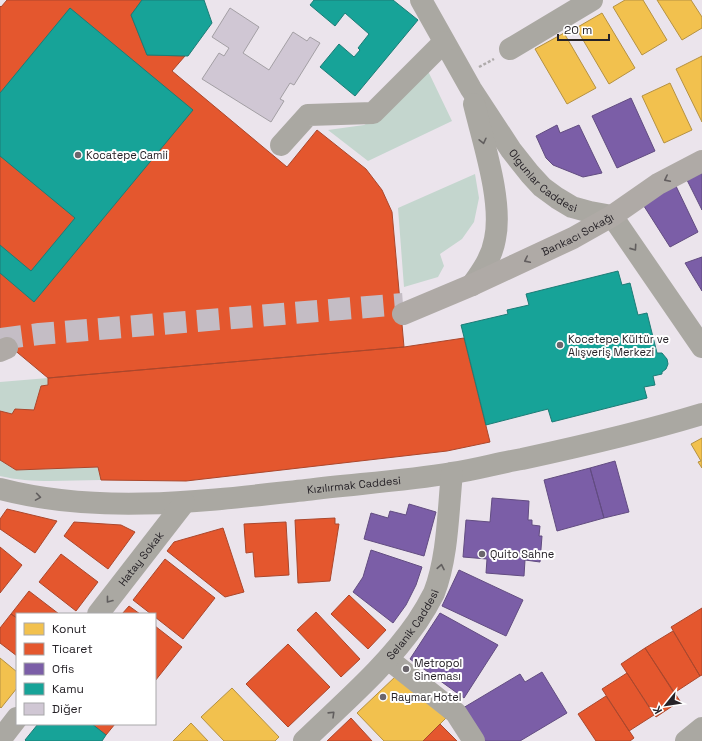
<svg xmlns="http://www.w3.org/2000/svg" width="702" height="741" font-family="'Space Grotesk',sans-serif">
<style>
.green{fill:#c4d6ce}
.homes{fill:#f2c14e;stroke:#b59142}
.shops{fill:#e4572e;stroke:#ab472c}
.offices{fill:#7b5ea7;stroke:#624c81}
.public{fill:#17a398;stroke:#1c7c76}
.building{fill:#d0c7d4;stroke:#a39fa4}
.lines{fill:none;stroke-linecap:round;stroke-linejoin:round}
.major-tunnel{stroke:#c4bdc5;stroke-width:22;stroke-dasharray:22 11;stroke-linecap:butt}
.path{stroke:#afabab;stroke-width:2.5;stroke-dasharray:3 2;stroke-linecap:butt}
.minor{stroke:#aaa8a2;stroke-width:22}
.major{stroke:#afaaa6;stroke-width:22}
.oneway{stroke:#615e5e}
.oneway2{stroke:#645f60}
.poi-dot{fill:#6b666c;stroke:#fff;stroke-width:1.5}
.labels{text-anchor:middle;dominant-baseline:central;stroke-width:4;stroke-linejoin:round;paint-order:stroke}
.poi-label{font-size:11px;fill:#262227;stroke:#fff;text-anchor:start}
.street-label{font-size:11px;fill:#262227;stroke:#fff}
</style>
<rect width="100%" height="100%" fill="#ebe4ec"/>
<path class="green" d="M428 71 452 121 368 161 328 130 364 125 382 115Z
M475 174 479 198 474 222 462 239 440 254 444 266 438 277 404 287 398 208Z
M48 378V385L41 386 34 410 12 414 0 411V382Z
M0 460 16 470 98 467 101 480C68 480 32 484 0 476Z"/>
<path class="homes" d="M625 0H643L667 40 642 55 613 7Z
M657 0H691L702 17V28L682 40Z
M602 13 635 68 609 84 576 28Z
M564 33 596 88 567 104 535 49Z
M702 56V122L676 69Z
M670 83 692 130 664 143 642 96Z
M702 438V468L698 462 701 461 691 444Z
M0 658 17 672V688L1 708 0 707Z
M396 676 446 718 423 741H384L357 713Z
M232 688 279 737 275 741H224L201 717Z
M191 723 208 741H173Z"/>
<path class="shops" d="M7 0H142L131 15 147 55 185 56 172 71 287 167 317 130 366 169 382 190 392 212 404 347 48 378 0 338V6L1 7Z
M464 338 490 442 447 451 186 481 101 480 98 467 16 470 0 460V411L12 414 15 409 34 410 41 386 48 385V378L404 347Z
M7 509 57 521 35 553 0 529V519Z
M335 518V524H339L330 581 298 583 295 520Z
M74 522 121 525 135 532 108 569 64 536Z
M286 522 289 575 255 577 253 552 246 553 244 524Z
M223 528 244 592 225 597 167 551 174 542Z
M0 547 22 565 0 593Z
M61 554 98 582 76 611 39 582Z
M165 559 215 598 183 639 155 617V614H151L133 600Z
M29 591 59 614H17V618L11 614Z
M349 595 386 630 368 649 331 614Z
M129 606 140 614H122Z
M702 608V675L700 676 671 627Z
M316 612 360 659 341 677 297 630Z
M11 614 17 618V656L0 643V628Z
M155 626 182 647 155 681Z
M673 631 700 676 674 693 645 648Z
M288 644 330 687 288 727 246 684Z
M645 648 680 701 656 717 621 664Z
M627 673 654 715 629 731 602 689Z
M606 696 634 738 630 741H596L578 714Z
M351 718 372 741H327Z
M92 724H115L106 735Z
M440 724 457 741H423Z"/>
<path class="offices" d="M631 98 655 151 617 168 592 116Z
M557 125 560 133 579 125 602 173 583 177 553 165 546 158 536 136Z
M702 173V210L687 180Z
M675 184 698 232 670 247 642 203Z
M702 257V291L685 263Z
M615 461 629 512 604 518 590 468Z
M590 468 604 518 557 531 544 480Z
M492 498 529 501 528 520H532V525L540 526 539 536H542L540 562 525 560 524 576 486 573 487 559 463 557 466 520 490 522Z
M409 504 436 512 424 556 364 539 371 513 388 518 390 511 406 515Z
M371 550 422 567 416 585 406 605 393 623 353 592 363 577Z
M459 570 523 600 506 636 442 606Z
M440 613 498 645 464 698 410 659Z
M542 672 567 713 520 741H483L463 708 520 674 525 682Z"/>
<path class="public" d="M142 0H204L212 23 188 56 147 55 131 15Z
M314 0H393L418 20 355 96 320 67 339 44 354 57 360 50 358 48 369 34 345 13 335 26 310 5Z
M70 8 193 110 34 302 0 273V245L31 271 75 218 0 156V93Z
M618 271 622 285 630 283 638 315 647 313 657 353H662L667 359 668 364 666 369 662 372V374L653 376 655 385 644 387 647 398 552 422 548 409 486 425 461 325 508 314 507 310 529 305 526 294Z
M38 724H92L106 735 102 741H26L25 740Z"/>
<path class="building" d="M230 8 259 27 243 53 269 70 293 32 307 41 310 37 320 43 294 85 290 83 280 99 284 101 271 122 202 79 219 53 224 56 229 48 212 37Z"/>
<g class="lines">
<path class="major-tunnel" d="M0 339 39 334 403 304"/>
<path class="path" d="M479 67 494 59"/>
<g class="minor">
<path id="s1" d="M421 0 471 89 511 150 530 174 542 187 557 198 572 207 590 212 612 216 702 347"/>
<path d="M510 49 592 0"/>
<path d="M281 145 308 115 373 113 444 42"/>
<path d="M472 285C482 271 492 257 495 239 503 201 483 142 474 104"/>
<path id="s2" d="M0 489C100 515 205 501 306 490 354 484 403 481 452 473 475 470 498 463 522 459 582 446 643 432 702 414"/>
<path id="s3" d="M98 614 184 503"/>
<path d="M388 659 456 713 474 741"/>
<path d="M0 740 17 718"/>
<path id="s4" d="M304 741C343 703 386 667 417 622 423 613 429 603 434 593 448 557 448 511 452 473"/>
<path d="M686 741 702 728"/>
</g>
<g class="major">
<path id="s5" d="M403 314 472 285 573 238 612 216 658 184 702 161"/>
<path d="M0 351 7 348"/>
</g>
</g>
<defs><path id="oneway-chevron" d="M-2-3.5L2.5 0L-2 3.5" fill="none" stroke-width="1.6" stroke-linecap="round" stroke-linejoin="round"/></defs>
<g class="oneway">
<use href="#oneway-chevron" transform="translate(483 141) rotate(77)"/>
<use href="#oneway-chevron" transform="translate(634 248) rotate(55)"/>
<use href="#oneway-chevron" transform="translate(38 497) rotate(9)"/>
<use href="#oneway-chevron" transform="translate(441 567) rotate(-79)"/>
<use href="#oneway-chevron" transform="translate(109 600) rotate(128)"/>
<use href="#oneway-chevron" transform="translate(332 714) rotate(-44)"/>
</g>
<g class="oneway2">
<use href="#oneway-chevron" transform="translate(667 179) rotate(153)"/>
<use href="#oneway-chevron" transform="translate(527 260) rotate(154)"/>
</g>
<g class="poi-dot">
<circle cx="78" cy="155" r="4"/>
<circle cx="560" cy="345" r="4"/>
<circle cx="482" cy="554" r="4"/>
<circle cx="406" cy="669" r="4"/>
<circle cx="383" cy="697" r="4"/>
</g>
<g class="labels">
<g class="poi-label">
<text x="86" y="155">Kocatepe Camii</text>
<text x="568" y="339">Kocetepe Kültür ve<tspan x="568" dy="13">Alışveriş Merkezi</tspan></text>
<text x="490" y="554">Quito Sahne</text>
<text x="414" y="663">Metropol<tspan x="414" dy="13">Sineması</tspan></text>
<text x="391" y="697">Raymar Hotel</text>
</g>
<g class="street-label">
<text stroke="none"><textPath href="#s1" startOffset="220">Olgunlar Caddesi</textPath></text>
<text stroke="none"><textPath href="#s5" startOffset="192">Bankacı Sokağı</textPath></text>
<text stroke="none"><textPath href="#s2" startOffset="356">Kızılırmak Caddesi</textPath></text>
<text stroke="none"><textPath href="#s3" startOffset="70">Hatay Sokak</textPath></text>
<text stroke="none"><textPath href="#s4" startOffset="160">Selanik Caddesi</textPath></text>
</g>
</g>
<rect x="16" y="613" width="140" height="112" fill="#ffffff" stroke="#a8a7a9"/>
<rect x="24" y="623" width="20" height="12" fill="#f2c14e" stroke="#a8a7a9"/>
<text x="52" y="633" font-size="12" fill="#262227">Konut</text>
<rect x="24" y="643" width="20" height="12" fill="#e4572e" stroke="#a8a7a9"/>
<text x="52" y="653" font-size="12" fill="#262227">Ticaret</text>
<rect x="24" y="663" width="20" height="12" fill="#7b5ea7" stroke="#a8a7a9"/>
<text x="52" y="673" font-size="12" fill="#262227">Ofis</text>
<rect x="24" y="683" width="20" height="12" fill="#17a398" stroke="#a8a7a9"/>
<text x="52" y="693" font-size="12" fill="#262227">Kamu</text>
<rect x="24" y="703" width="20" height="12" fill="#d0c7d4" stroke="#a8a7a9"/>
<text x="52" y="713" font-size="12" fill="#262227">Diğer</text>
<g transform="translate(666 705) rotate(240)" stroke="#ffffff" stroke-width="3" paint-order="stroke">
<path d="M0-3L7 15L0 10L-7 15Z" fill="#262227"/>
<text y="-6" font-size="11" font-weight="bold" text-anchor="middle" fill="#262227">K</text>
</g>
<path d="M558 34v6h51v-6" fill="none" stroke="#262227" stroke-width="2"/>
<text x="564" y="34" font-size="12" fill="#262227" stroke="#ffffff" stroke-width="3" paint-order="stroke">20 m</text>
</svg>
